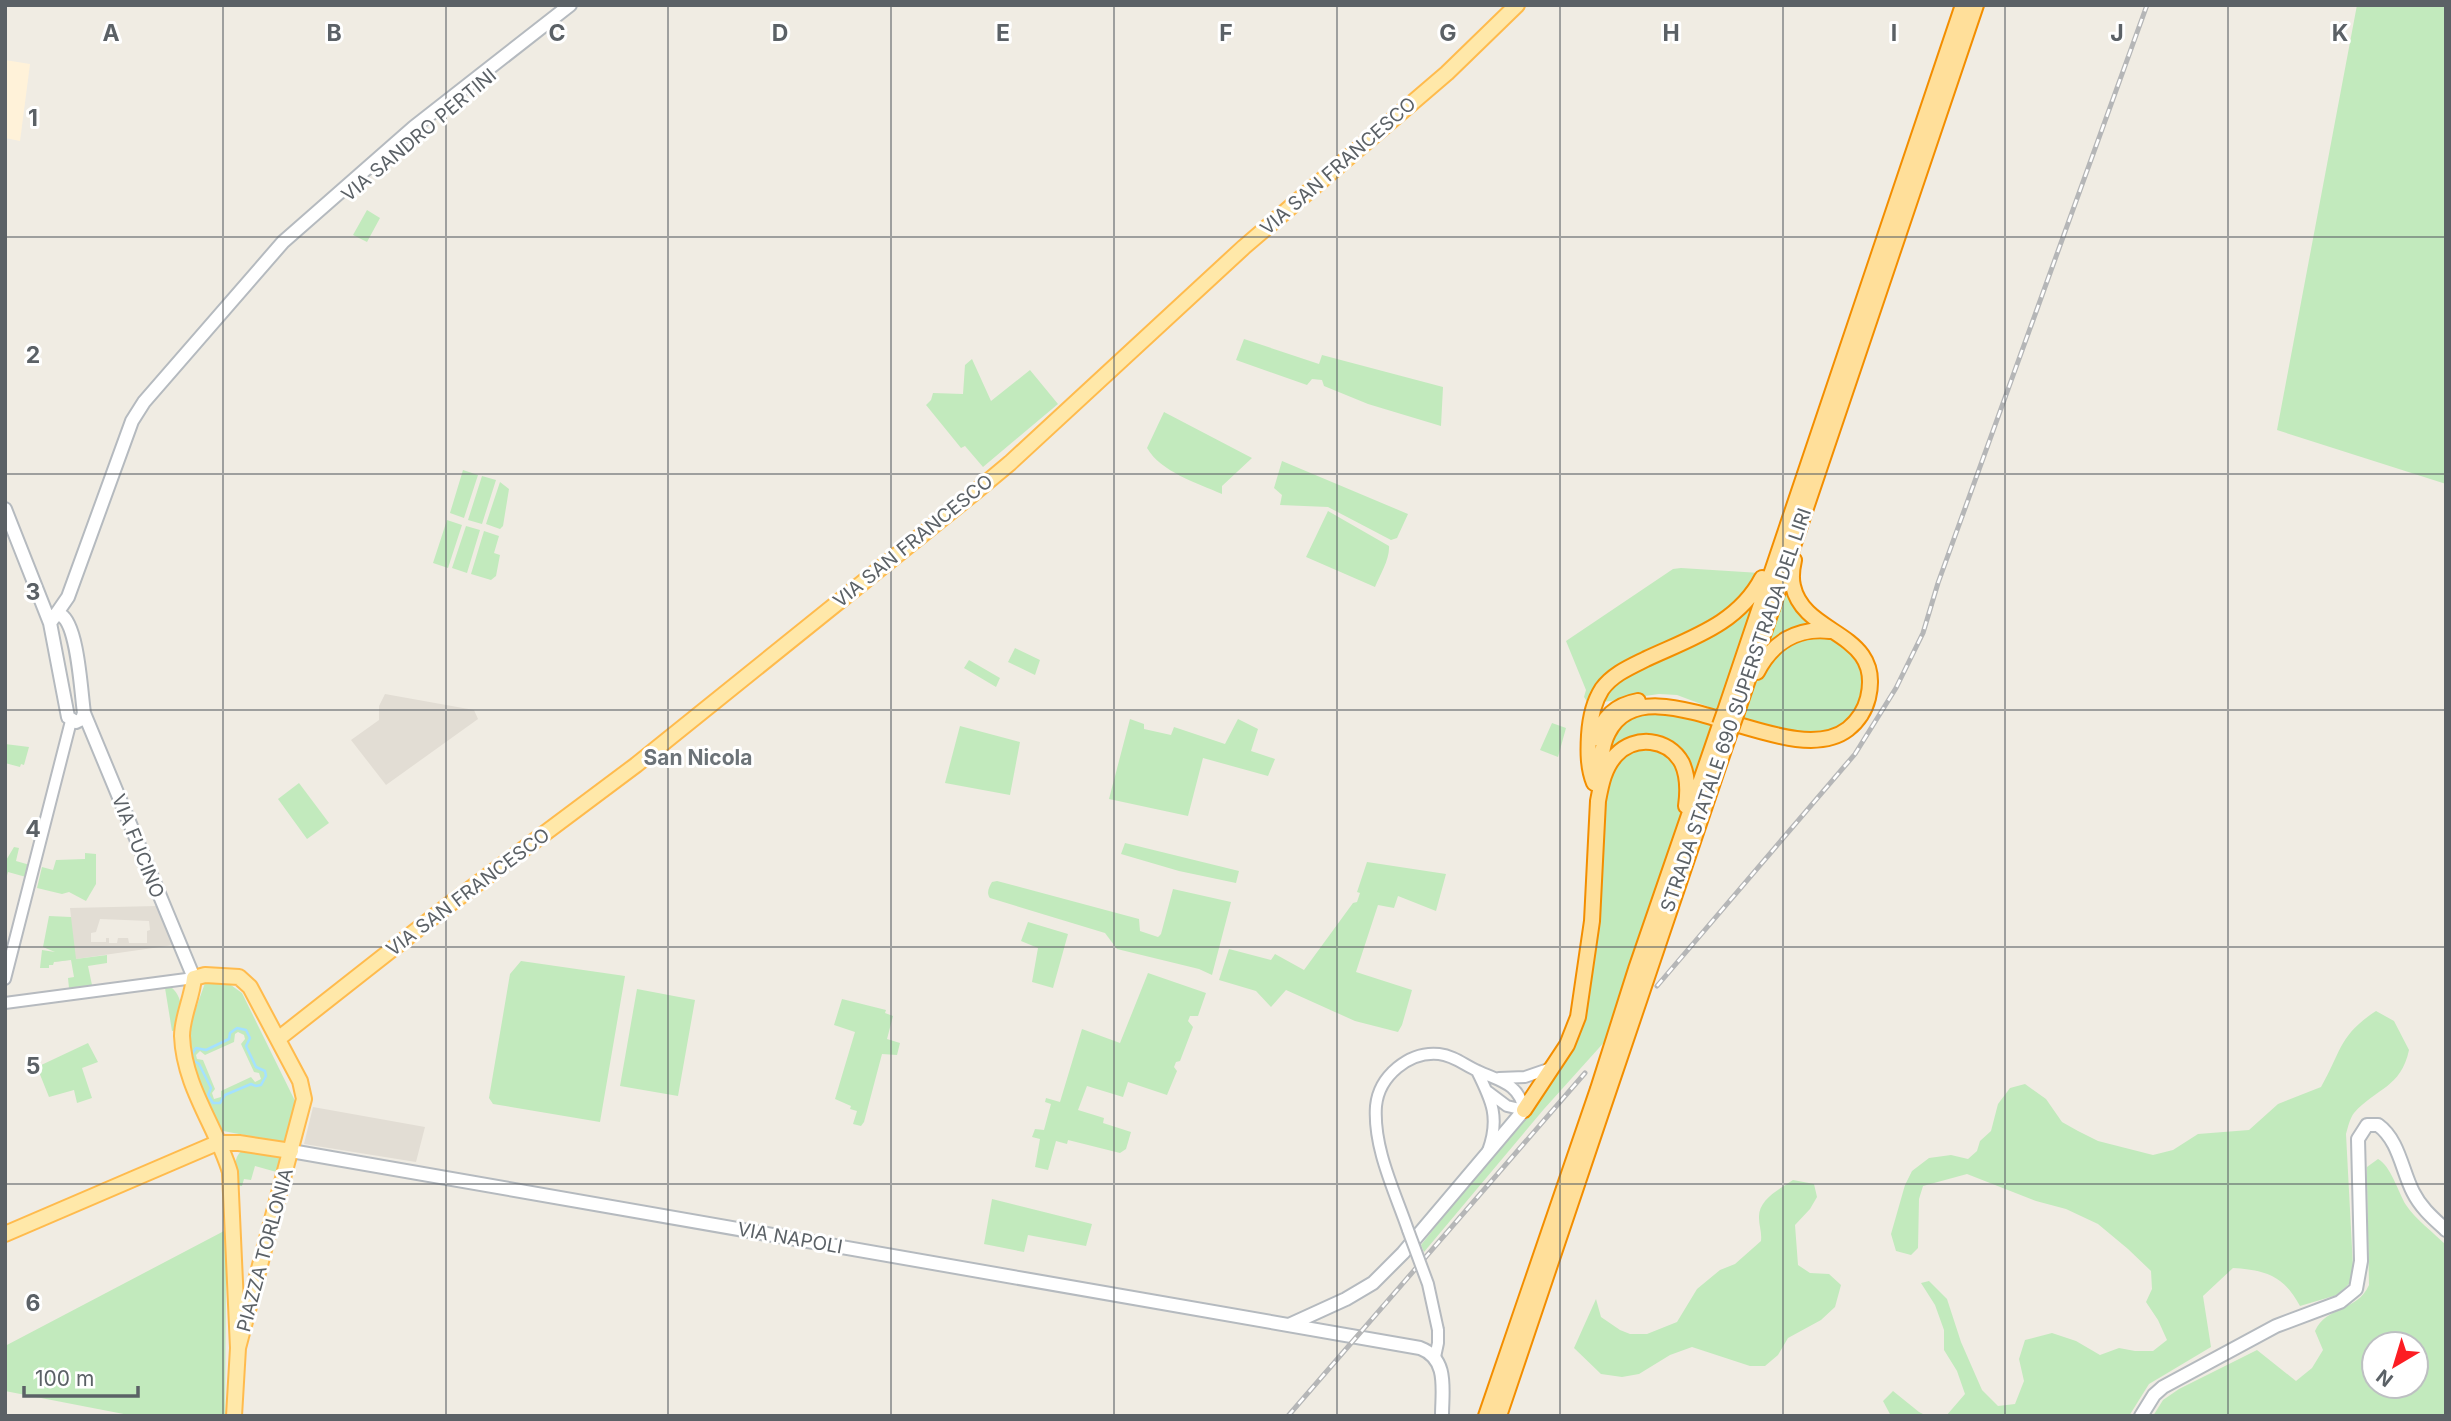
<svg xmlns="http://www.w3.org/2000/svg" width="2451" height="1421" font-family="Inter,sans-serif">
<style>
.commercial{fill:#fff2d9}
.education{fill:#e2ddd4;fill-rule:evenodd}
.green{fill:#c2eabd;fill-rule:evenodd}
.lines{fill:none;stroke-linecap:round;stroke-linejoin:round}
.stream{stroke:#a4e1ff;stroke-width:2.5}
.tertiary-casing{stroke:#b6babf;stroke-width:14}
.secondary-casing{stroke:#b5babf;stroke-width:16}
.primary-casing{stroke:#ffbb4d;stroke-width:18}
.trunk-casing{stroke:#f38e00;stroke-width:18}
.tertiary{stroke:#fff;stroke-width:10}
.secondary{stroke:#fff;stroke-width:12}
.primary{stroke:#ffe8a9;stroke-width:14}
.trunk{stroke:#ffdf9a;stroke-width:14}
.rail-casing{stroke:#b5b6b7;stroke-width:5}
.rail{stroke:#fff;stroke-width:2.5;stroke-dasharray:8;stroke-linecap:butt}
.tertiary-bridge-casing{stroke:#b6babf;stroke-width:14;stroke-linecap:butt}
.trunk-bridge-casing{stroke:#f38e00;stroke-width:18;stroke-linecap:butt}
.tertiary-bridge{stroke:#fff;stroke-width:10}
.trunk-bridge{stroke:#ffdf9a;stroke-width:14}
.grid{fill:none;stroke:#5b6166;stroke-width:2;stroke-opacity:0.55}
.labels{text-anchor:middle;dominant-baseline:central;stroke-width:6;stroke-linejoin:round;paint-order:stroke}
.street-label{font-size:19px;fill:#5b6166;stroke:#fff}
.neighbourhood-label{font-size:21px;font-weight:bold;fill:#6c7378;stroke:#fff}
.grid-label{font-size:23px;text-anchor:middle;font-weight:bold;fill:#5b6166;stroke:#fff;stroke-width:6;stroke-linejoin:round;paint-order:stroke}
</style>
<rect width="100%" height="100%" fill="#f0ece3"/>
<path class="commercial" d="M5 60 30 64 20 141 5 138Z"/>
<path class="education" d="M385 694 474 710 478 719 386 785 351 740 379 720V706Z
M157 906 174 945 55 962 64 917H71L70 908ZM100 919 149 921 150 930 147 931V943H129L128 938H118L117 943H109V938H106V942H91V933L96 932Z
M313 1107 425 1127 416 1162 304 1144Z"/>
<path class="green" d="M2357 5H2446V484L2277 430Z
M367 210 380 218 367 242 353 235Z
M1244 339 1319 364 1322 355 1443 387 1441 426 1368 404 1324 386 1322 380 1312 379 1307 385 1236 360Z
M972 359 991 401 1030 370 1058 404 983 467 965 446 961 448 926 405 931 400 933 393 963 394 965 365Z
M1164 412 1252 458 1222 486V494C1197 483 1161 472 1147 448Z
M1282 461 1408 514 1397 538 1391 540 1328 507 1280 505 1282 495 1274 488Z
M463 470 478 475 464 518 450 513Z
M482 476 496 480 482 524 468 520Z
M500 482 509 489 503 526 500 529 486 524Z
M1328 511 1389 546C1390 559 1380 575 1375 587L1306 557Z
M447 520 462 525 448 568 433 563Z
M466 526 480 530 467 573 452 568Z
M484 531 499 536 494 553 500 555 496 576 491 580 471 574Z
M1681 568 1760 573 1737 609 1615 672 1588 703 1584 697 1586 690 1566 641 1673 569Z
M1784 592 1797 609 1813 625 1768 646Z
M1751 609 1717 710 1677 695 1659 694 1603 702 1613 682 1728 626Z
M1827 636C1837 641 1851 648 1857 658 1874 685 1856 725 1826 733 1799 740 1767 727 1741 719L1759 673 1792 640Z
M1015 648 1040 660 1035 675 1008 662Z
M969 660 1000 678 996 687 964 668Z
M1648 710 1713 722 1692 784 1664 742 1606 757 1608 744 1624 718Z
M1130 719 1144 724V729L1171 735 1174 727 1225 744 1238 719 1258 729 1251 751 1275 759 1268 776 1203 758 1188 816 1109 799Z
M1552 723 1566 728 1558 757 1540 750Z
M960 726 1020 742 1010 795 945 783Z
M5 744 29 747 24 765 21 764 20 767 5 763Z
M1640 747C1646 748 1655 748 1662 751 1686 760 1684 795 1681 815L1607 1039 1544 1109 1424 1252 1421 1245 1561 1067 1575 1042 1605 788 1618 757Z
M299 783 329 823 307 839 278 799Z
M1125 843 1239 871 1236 883 1179 871 1121 854Z
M14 847 19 848 16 861 30 865 26 877 8 872 5 883V862Z
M85 853 96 854V884L86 901 69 892 62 894 37 888 42 867 53 870 56 860 85 859Z
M1367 862 1446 874 1436 911 1398 896 1394 908 1378 905 1356 972 1412 990 1402 1025 1398 1032 1355 1021 1286 990 1271 1007 1256 991 1219 980 1229 949 1271 960 1275 954 1304 970 1353 903 1357 902 1360 893 1357 892Z
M997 881 1139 919 1140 931 1158 937 1161 934 1173 889 1231 902 1212 975 1199 969 1117 949 1105 933 990 898C986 893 989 887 992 882Z
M49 916 71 917 76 959 107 955V963L88 966 92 985 69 988 68 978 74 977 71 960 54 962 53 965H49V968H40L42 950 55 952 43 947Z
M1028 922 1068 934 1053 988 1032 982 1038 948 1021 941Z
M521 961 625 976 600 1122 493 1104 489 1098 510 974Z
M1148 973 1206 993 1198 1016H1190L1188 1021 1193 1027 1180 1061 1176 1062 1174 1067 1177 1071 1167 1095 1128 1082 1123 1097 1087 1086 1078 1110 1104 1118 1103 1123 1131 1132 1126 1149 1120 1153 1068 1140 1067 1144 1056 1141 1048 1170 1035 1167 1040 1139 1032 1137 1035 1129 1044 1130 1051 1104 1045 1102 1046 1098 1060 1102 1082 1029 1120 1043Z
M205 983H228L242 993 298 1107 287 1143 218 1130 191 1061 190 1025ZM238 1032 244 1035 245 1039 241 1044 254 1072 259 1073 261 1079 255 1082 251 1077 221 1091V1097L214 1099 212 1093 215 1089 203 1060 197 1059 196 1055 200 1051 205 1055 234 1042 235 1034Z
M171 987C185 999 181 1014 178 1030L172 1031 165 988Z
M637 989 695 1000 678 1096 620 1086Z
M842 999 886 1010 885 1013 893 1016 887 1039 900 1043 897 1055 882 1054 864 1122 861 1126 853 1124 857 1111 850 1109 851 1106 835 1099 855 1032 834 1025Z
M2376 1011 2394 1021 2409 1050C2401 1088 2376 1088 2354 1113 2350 1118 2348 1127 2346 1134L2353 1267 2349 1284 2337 1295 2300 1306C2284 1276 2266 1270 2233 1268L2203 1296 2211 1347 2149 1384 2129 1416H1946L1965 1394 1957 1371 1944 1350V1330L1935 1305 1921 1283 1929 1281 1947 1299 1961 1342 1982 1390 1998 1406 2015 1404 2024 1381 2019 1359 2025 1340 2052 1333 2076 1341 2100 1355 2119 1348 2135 1351H2153L2167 1340 2158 1320 2146 1302 2152 1289 2151 1271 2128 1249 2098 1224 2066 1209 2036 1201 1967 1174 1923 1186 1919 1199 1918 1248 1911 1255 1896 1251 1891 1234 1905 1185 1912 1171 1929 1158 1951 1155 1968 1159 1977 1151 1980 1141 1991 1131 1998 1104 2010 1088 2025 1084 2046 1099 2062 1122 2078 1131 2098 1141 2153 1155 2173 1150 2198 1134 2249 1130 2278 1104 2321 1087C2341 1052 2339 1035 2376 1011Z
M88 1043 98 1062 82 1068 92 1098 77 1103 74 1090 49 1097 37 1067Z
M243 1150 283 1159 280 1173 255 1166 251 1180 244 1179 242 1186H238C236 1174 231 1158 243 1150Z
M2378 1159C2391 1166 2398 1192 2406 1205 2416 1220 2433 1232 2446 1245V1416H2153L2163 1400 2179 1389 2257 1350 2296 1381 2312 1368 2323 1350 2315 1331C2326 1306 2357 1312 2369 1285L2367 1178V1167ZM2374 1344H2416V1386H2374Z
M1793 1180 1814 1184 1817 1197 1810 1209 1795 1225 1798 1265 1810 1273 1829 1274 1841 1285 1835 1307 1821 1320 1788 1338 1778 1355 1765 1366H1750L1692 1347 1670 1355 1639 1374 1622 1377 1601 1374 1574 1348 1596 1299 1601 1317 1620 1330 1630 1334H1647L1677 1322 1697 1289 1720 1270 1735 1264 1761 1241C1762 1232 1759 1226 1759 1218 1758 1199 1780 1189 1793 1180Z
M992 1199 1092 1224 1086 1246 1028 1235 1024 1252 984 1244Z
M224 1231 226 1264 225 1416H134L5 1391V1346Z
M1893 1391 1919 1412 1927 1416H1891L1883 1401Z"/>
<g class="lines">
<path class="stream" d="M237 1028 246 1030 250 1038 246 1046 256 1067 265 1071 266 1076 261 1085 256 1086 251 1084 225 1095 220 1103H213L208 1095 211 1088 199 1064 193 1060 192 1054 196 1048 206 1050 229 1039 230 1033Z"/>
<defs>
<path id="tertiary" d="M5 979 71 721
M5 1003 194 978
M1477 1071C1492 1101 1500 1118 1488 1151
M1499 1078 1525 1077 1551 1068
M1408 1230C1395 1192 1373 1148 1376 1106 1379 1076 1409 1051 1439 1054 1455 1056 1464 1065 1478 1071 1499 1081 1519 1083 1524 1110L1507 1106 1487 1091
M1435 1357 1438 1343V1330"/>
<path id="secondary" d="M5 509 50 623 68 717 76 722 82 719 84 713C81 693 78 625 61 615L55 616
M50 623 68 597 132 421 144 402 283 242 414 127 570 5
M84 713 194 978
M291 1151 1420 1348C1449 1359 1442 1390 1442 1416
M1289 1325 1346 1299 1373 1283 1403 1253 1524 1110
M2141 1416 2154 1395 2163 1387 2276 1326 2340 1302 2356 1289 2361 1261 2358 1139 2367 1125H2378C2399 1140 2402 1171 2413 1192 2421 1208 2433 1218 2446 1230"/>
<path id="primary" d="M278 1039 446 907 636 765 974 493 1010 463 1244 247 1447 73 1517 5
M5 1234 217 1143H239L291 1151
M234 1416 238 1348 230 1172C216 1126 184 1087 182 1036 182 1017 192 998 194 978L205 975 239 977 250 987 300 1081 304 1099 238 1348"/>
<path id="trunk" d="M1757 672C1772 643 1797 627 1830 631
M1725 711 1963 5
M1736 715 1976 5
M1597 738C1603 716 1616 705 1638 701
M1594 783C1588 768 1588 752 1589 735 1590 719 1593 703 1602 689 1613 674 1630 667 1646 659 1691 638 1738 624 1762 578
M1601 785C1601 768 1600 748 1608 733 1646 656 1789 775 1848 729 1858 721 1865 710 1868 698 1884 631 1804 637 1793 586 1791 578 1792 569 1794 560
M1524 1110 1567 1045 1578 1017 1592 921 1598 801C1601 785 1604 768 1616 755 1635 735 1668 738 1682 763 1688 776 1688 792 1686 806
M1486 1416 1598 1089 1636 969 1720 725
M1499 1416C1577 1187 1652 958 1731 729"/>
</defs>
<use href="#tertiary" class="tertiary-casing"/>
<use href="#secondary" class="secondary-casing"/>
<use href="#primary" class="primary-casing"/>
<use href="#trunk" class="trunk-casing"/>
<use href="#tertiary" class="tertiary"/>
<use href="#secondary" class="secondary"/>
<use href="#primary" class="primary"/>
<use href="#trunk" class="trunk"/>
<defs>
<path id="rail" d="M1657 986 1855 754 1896 688 1923 633 1938 583 2147 5
M1288 1416 1585 1073"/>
</defs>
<use href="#rail" class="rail-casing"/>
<use href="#rail" class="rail"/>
<defs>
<path id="tertiary-bridge" d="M1408 1230 1428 1284 1438 1330"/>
<path id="trunk-bridge" d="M1720 725 1725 711
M1731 729 1736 715"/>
</defs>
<use href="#tertiary-bridge" class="tertiary-bridge-casing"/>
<use href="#trunk-bridge" class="trunk-bridge-casing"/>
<use href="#tertiary-bridge" class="tertiary-bridge"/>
<use href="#trunk-bridge" class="trunk-bridge"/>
</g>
<path class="grid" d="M223 5V1416M446 5V1416M668 5V1416M891 5V1416M1114 5V1416M1337 5V1416M1560 5V1416M1783 5V1416M2005 5V1416M2228 5V1416M5 237H2446M5 474H2446M5 710H2446M5 947H2446M5 1184H2446"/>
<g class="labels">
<g class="street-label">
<text transform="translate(419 135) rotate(-40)">VIA SANDRO PERTINI</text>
<text transform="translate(1338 166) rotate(-41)">VIA SAN FRANCESCO</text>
<text transform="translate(913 541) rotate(-39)">VIA SAN FRANCESCO</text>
<text transform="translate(1736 710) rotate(-71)">STRADA STATALE 690 SUPERSTRADA DEL LIRI</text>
<text transform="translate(138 846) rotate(68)">VIA FUCINO</text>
<text transform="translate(468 892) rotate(-37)">VIA SAN FRANCESCO</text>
<text transform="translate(790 1238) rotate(10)">VIA NAPOLI</text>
<text transform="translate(265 1250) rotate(-75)">PIAZZA TORLONIA</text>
</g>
<g class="neighbourhood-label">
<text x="698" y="757">San Nicola</text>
</g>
</g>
<g class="grid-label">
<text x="111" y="41">A</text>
<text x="334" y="41">B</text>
<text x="557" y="41">C</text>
<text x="780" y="41">D</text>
<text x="1003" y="41">E</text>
<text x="1226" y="41">F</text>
<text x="1448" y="41">G</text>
<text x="1671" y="41">H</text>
<text x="1894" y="41">I</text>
<text x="2117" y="41">J</text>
<text x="2340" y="41">K</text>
<text x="33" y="126">1</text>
<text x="33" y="363">2</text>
<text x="33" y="600">3</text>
<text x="33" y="837">4</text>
<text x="33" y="1074">5</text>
<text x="33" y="1311">6</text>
</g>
<rect width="2451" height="1421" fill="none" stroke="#5b6166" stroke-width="14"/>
<g transform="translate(2395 1365) rotate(218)"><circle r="33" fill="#ffffff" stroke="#bdc0c2" stroke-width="2"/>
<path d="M0-5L12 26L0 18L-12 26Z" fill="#fc1d23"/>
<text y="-10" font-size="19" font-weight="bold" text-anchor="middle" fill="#5b6166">N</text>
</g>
<path d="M24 1386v10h114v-10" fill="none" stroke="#5b6166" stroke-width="3.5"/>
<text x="35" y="1386" font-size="21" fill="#5b6166" stroke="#ffffff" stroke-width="5" paint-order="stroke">100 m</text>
</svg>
